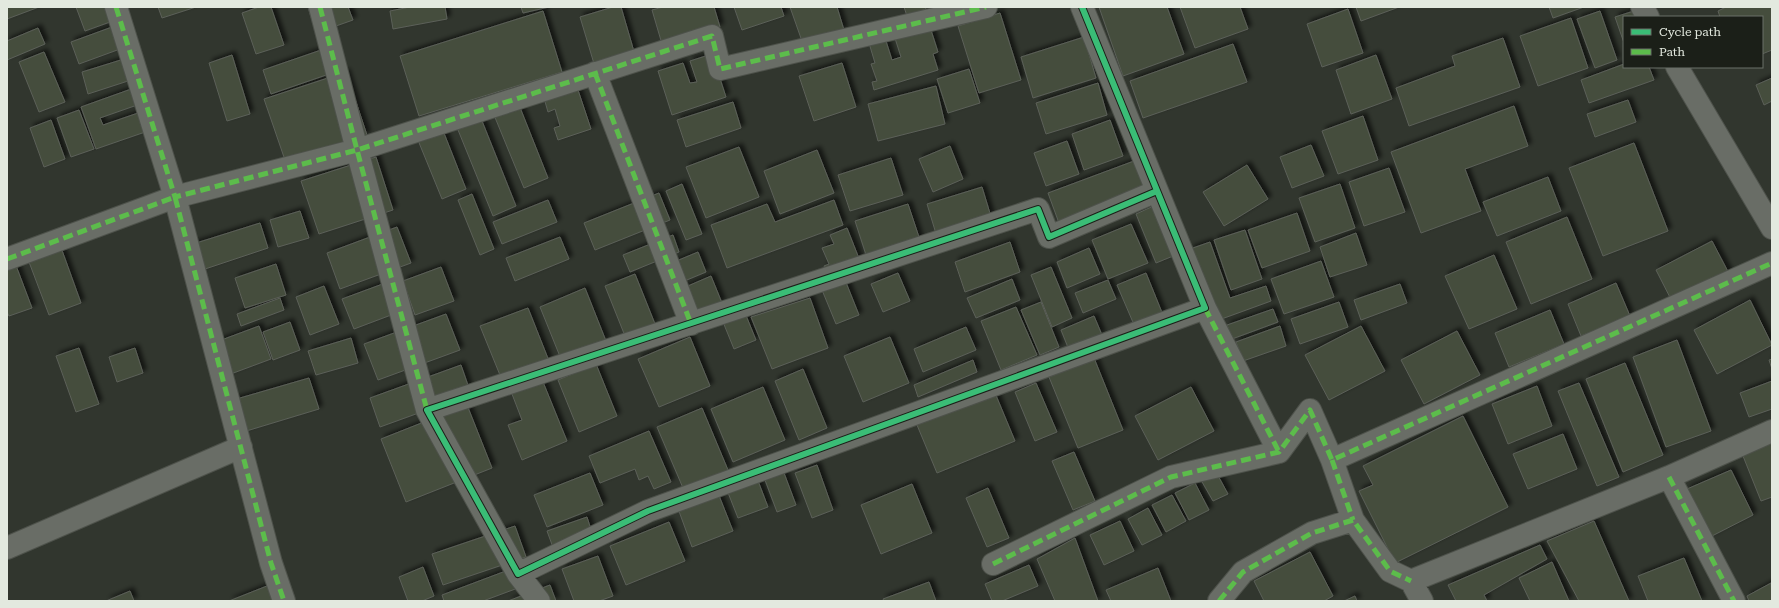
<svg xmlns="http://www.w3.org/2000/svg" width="1779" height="608" font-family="'Roboto Serif',serif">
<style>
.building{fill:#444d3c;stroke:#5c6059;filter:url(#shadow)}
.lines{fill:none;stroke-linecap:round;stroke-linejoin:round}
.street-casing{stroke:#4e524b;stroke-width:24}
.secondary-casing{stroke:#4e524b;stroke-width:24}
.street{stroke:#696d66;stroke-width:22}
.secondary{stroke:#696d66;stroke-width:22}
.quiet{stroke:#5cbc4b;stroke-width:5;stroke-dasharray:10 5;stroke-linecap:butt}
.cycleway-casing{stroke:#1b1f18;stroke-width:8}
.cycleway{stroke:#3abd76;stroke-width:6}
</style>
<defs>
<filter id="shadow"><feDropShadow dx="3.5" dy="-3.5" stdDeviation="2" flood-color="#0009"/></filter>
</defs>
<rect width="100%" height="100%" fill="#31362e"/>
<path class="building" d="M7 7H39L7 19Z
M76 7H105L110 22 85 31Z
M158 7H196L162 18Z
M259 7H271L284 45 256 54 242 13Z
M308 7H348L353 20 316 33Z
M410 7H445L447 19 393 29 390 11Z
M521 7H549L523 13Z
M613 7H621L635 55 595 67 580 17Z
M663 7H714L720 27 662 44 652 10Z
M734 7H781L784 16 742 30Z
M790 7H837L844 30 803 44Z
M904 7H925L926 9 907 16Z
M1099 7H1167L1184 54 1123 76Z
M1180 7H1240L1248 29 1195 48Z
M1356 7H1399L1361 21Z
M1549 7H1584L1553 18Z
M1726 7H1772V50L1762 54V17H1720L1718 11Z
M1348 9 1363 53 1322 67 1307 24Z
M1637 10 1640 17H1624V43L1615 17Z
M543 11 562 72 419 116 400 56Z
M1600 11 1617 60 1595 68 1577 19Z
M1000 13 1021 80 979 93 958 26Z
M1571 18 1588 68 1538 86 1520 36Z
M929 24 938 52 933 54 938 70 874 90 872 82 877 81 871 64 875 63 869 43 885 38 892 60 901 57 894 35Z
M112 27 120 49 79 64 71 42Z
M38 28 45 44 7 60V41Z
M1084 37 1096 78 1033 98 1021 57Z
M1503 38 1520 87 1409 126 1396 88 1455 66 1452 56Z
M1233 44 1247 82 1143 118 1130 81Z
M324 49 332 73 271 94 263 70Z
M44 52 65 102 39 112 19 62Z
M712 54 726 97 672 115 658 71 683 63 690 83 697 82 690 61Z
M232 55 250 114 227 121 209 63Z
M1376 55 1392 99 1351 114 1336 70Z
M124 59 131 80 88 94 82 72Z
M842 63 856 107 814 121 799 76Z
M1624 64V67H1649L1654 80 1589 103 1581 80Z
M969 69 980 103 948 113 937 79Z
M346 72 367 135 286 163 264 99Z
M1772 78V101L1764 105 1756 85Z
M1098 83 1107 115 1046 134 1036 103Z
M936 86 945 124 878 141 868 104Z
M577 87 591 129 558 140 554 128 560 126 555 109 548 112 544 98Z
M134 88 140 104 100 118 103 125 141 112 148 131 96 149 81 107Z
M1628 100 1636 122 1595 137 1587 114Z
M733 102 741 128 686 147 677 120Z
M519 105 548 178 524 188 494 115Z
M1514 106 1528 146 1465 169 1481 211 1421 233 1391 152Z
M79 110 94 149 71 157 57 118Z
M480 116 516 206 493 216 456 125Z
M1363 116 1378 160 1338 174 1322 131Z
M438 118 466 189 442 199 413 128Z
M51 120 65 159 44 167 30 128Z
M1110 120 1123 156 1084 170 1072 134Z
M1067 141 1079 174 1046 186 1034 153Z
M1634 143 1668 231 1603 256 1569 168Z
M1311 145 1324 176 1292 188 1280 157Z
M950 146 963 179 933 192 919 159Z
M739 147 759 197 706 218 686 167Z
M817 150 834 193 780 214 764 171Z
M376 157 393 210 319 234 301 181Z
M891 158 903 195 850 211 838 175Z
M1134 161 1145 190 1059 223 1048 193Z
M1247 165 1268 199 1224 226 1203 192Z
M1389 168 1405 212 1364 226 1349 182Z
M1548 177 1561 211 1497 236 1483 202Z
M682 184 702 234 686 240 666 191Z
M1340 184 1355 228 1315 242 1299 198Z
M982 187 992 220 937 237 927 204Z
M659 193 670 220 595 250 584 223Z
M472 194 494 249 480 255 458 200Z
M548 200 557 222 502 244 493 222Z
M834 200 843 225 727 268 711 225 767 204 775 222Z
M908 204 921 243 868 261 855 221Z
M1158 204 1178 254 1156 263 1136 214Z
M300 211 309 238 278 247 270 220Z
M1297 213 1310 251 1262 268 1248 230Z
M1567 217 1592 279 1531 304 1506 242Z
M260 223 268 248 202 270 193 244Z
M1131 224 1148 263 1108 279 1092 240Z
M397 227 411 263 340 289 327 253Z
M847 228 860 261 827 274 824 266 829 264 822 248 834 244 830 235Z
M1245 230 1262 279 1231 290 1214 240Z
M1356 233 1367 265 1330 277 1320 247Z
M673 235 679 252 630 272 623 255Z
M560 237 569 259 515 281 506 258Z
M1712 241 1735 285 1679 315 1656 270Z
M59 242 81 303 49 315 26 254Z
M1010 242 1020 272 965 292 955 262Z
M1210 242 1230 298 1266 286 1271 301 1216 321 1190 249Z
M1089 248 1100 274 1067 288 1057 262Z
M698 252 706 272 670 287 662 267Z
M12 255 32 308 9 316 7 312V257Z
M1494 255 1517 309 1469 329 1445 276Z
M1321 261 1334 297 1284 314 1271 279Z
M276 264 286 295 245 308 235 278Z
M441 267 454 301 415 315 403 281Z
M1051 267 1072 318 1052 327 1031 275Z
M898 273 910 301 883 312 871 284Z
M1146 273 1163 315 1135 327 1117 285Z
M635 274 655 324 625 336 605 286Z
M711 276 722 303 685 318 674 292Z
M1012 279 1020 300 976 318 967 298Z
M845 280 859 315 836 324 822 290Z
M1108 280 1116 299 1083 313 1075 293Z
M388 282 399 312 354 329 342 299Z
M1616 283 1630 316 1581 336 1568 304Z
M1400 284 1407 303 1361 320 1354 300Z
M324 286 339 324 310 335 296 297Z
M585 288 606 341 561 359 540 307Z
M280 298 284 310 241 326 237 314Z
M810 298 828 348 772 369 751 317Z
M1750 300 1772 345 1717 374 1694 330Z
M1041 302 1059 347 1040 355 1021 310Z
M1339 302 1348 327 1300 344 1291 319Z
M1016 307 1037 355 1001 370 981 321Z
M528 308 549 361 502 380 480 326Z
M1273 309 1278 322 1232 339 1227 325Z
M1550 310 1564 344 1509 367 1495 333Z
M745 313 756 340 734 349 723 322Z
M446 314 460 350 378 380 364 344Z
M1094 316 1102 335 1069 350 1061 330Z
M290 322 300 350 273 360 263 332Z
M259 326 271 359 228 375 216 342Z
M1280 326 1286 346 1243 361 1236 342Z
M1361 326 1385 371 1329 400 1305 355Z
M966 327 976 350 923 372 914 349Z
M1457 331 1480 375 1424 404 1401 360Z
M690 337 710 386 659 407 638 359Z
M890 337 909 383 863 402 844 356Z
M351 338 358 363 316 375 308 351Z
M1677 340 1711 431 1666 447 1633 357Z
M79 348 99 404 76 412 56 356Z
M135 348 143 373 117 382 109 357Z
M1094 358 1123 430 1078 448 1049 377Z
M1772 359V369L1769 360Z
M973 360 977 372 918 397 914 385Z
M1625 363 1663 455 1623 472 1586 379Z
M596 364 617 416 579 432 558 380Z
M461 365 471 394 380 427 370 398Z
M803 369 827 428 799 440 775 381Z
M309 378 319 409 243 432 233 400Z
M1772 381V409L1749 417 1740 393Z
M543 382 567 441 522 460 508 425 522 420 512 394Z
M1036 383 1057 432 1035 441 1015 392Z
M1579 383 1619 477 1597 486 1558 391Z
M1537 386 1552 426 1508 444 1492 404Z
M763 387 785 440 733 462 711 409Z
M1191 387 1214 431 1158 460 1135 416Z
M995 393 1015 441 937 473 917 425Z
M467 405 492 468 406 502 381 439Z
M702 408 728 470 683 488 657 427Z
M1463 416 1508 507 1395 563 1359 491 1373 485 1363 466Z
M649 431 671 482 654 489 648 476 639 480 635 469 600 483 589 456Z
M1563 434 1577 469 1528 489 1513 454Z
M1772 439V497L1761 501 1741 451Z
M1074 452 1095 501 1073 510 1052 461Z
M781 465 796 505 777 512 762 472Z
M817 465 833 510 812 518 795 473Z
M1731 470 1753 515 1710 537 1687 489Z
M1216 472 1228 494 1213 501 1201 480Z
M590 473 603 505 547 527 534 495Z
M755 473 768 507 738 518 725 485Z
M1195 483 1209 510 1189 520 1175 493Z
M912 484 932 533 881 554 861 505Z
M716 488 733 531 692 547 676 503Z
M988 488 1009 538 987 547 966 498Z
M1172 495 1186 521 1166 532 1152 505Z
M1148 508 1162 535 1142 545 1128 519Z
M587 517 593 536 554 550 547 531Z
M1120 521 1134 551 1104 565 1090 535Z
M1594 521 1629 601H1579L1547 541Z
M669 522 685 561 626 585 610 546Z
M515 526 526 557 443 585 432 554Z
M1075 538 1098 601H1055L1037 559Z
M1540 545 1547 559 1484 595 1487 601H1456L1448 585Z
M1310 552 1333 596 1324 601H1264L1254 581Z
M598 556 613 596 599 601H574L562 569Z
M1684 558 1702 601H1648L1638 576Z
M1552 562 1569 601H1530L1519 578Z
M527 563 534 582 483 601H444L442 595Z
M1029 565 1038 586 1002 601H992L985 584Z
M423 567 434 596 422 601H408L399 577Z
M1158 568 1171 601H1111L1106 590Z
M929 582 936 601H884L883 599Z
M1771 583 1772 601H1749L1747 596Z
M272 584 279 601H229Z
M550 585 556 601H508Z
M130 591 134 601H106Z
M1355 596 1357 601H1344Z"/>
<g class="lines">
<defs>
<path id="street" d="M116 7 175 197 357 150 712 36 720 69 986 7
M320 7 357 150 427 410
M1082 7 1205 308 648 511 518 574 427 410 1038 209 1049 237 1157 191
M595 73 691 324
M7 259 175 197 271 563 284 601
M1205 308 1279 452
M1332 460 1353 520
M1669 477 1734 601
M7 548 241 447
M993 564 1171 477 1279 452 1310 410 1332 460 1772 263
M518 574 539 601
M1219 601 1243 572 1312 533 1353 520 1390 571 1411 581
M1422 601 1411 581 1669 477 1772 431"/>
<path id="secondary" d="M1642 7 1648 17
M1677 67 1772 228"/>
</defs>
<use href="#street" class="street-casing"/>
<use href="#secondary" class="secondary-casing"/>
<use href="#street" class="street"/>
<use href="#secondary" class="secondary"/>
<path class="quiet" d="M116 7 175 197 357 150 712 36 720 69 986 7
M320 7 357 150 427 410
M595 73 691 324
M7 259 175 197 271 563 284 601
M1205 308 1279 452
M1332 460 1353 520
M1669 477 1734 601
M993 564 1171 477 1279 452 1310 410 1332 460 1772 263
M1219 601 1243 572 1312 533 1353 520 1390 571 1411 581"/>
<defs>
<path id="cycleway" d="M1082 7 1205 308 648 511 518 574 427 410 1038 209 1049 237 1157 191"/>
</defs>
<use href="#cycleway" class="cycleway-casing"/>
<use href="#cycleway" class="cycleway"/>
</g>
<rect width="1779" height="608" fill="none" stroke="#e3e9df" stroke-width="16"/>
<rect x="1623" y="16" width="140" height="52" fill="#1b1f18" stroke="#6b7068"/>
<rect x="1631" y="29" width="20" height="6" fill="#3abd76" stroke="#6b7068"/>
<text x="1659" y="36" font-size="12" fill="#e3e9df">Cycle path</text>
<rect x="1631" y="49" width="20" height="6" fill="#5cbc4b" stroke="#6b7068"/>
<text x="1659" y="56" font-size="12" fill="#e3e9df">Path</text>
</svg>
